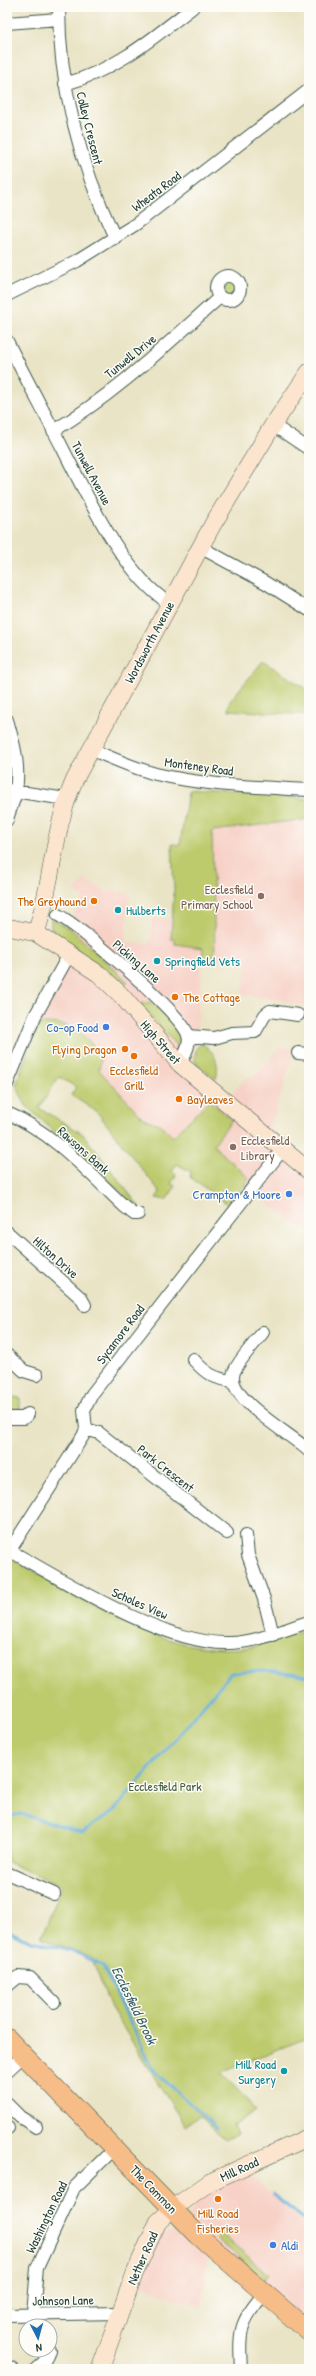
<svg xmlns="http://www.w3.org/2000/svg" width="316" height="2376" font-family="'Patrick Hand',sans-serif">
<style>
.built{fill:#f7d1c6}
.green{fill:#bdcb6d;stroke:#6e8450}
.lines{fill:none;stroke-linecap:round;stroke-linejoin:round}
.stream{stroke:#62abd9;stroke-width:3}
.street-casing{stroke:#3d564a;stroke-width:14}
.secondary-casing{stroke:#3d564a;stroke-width:18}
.primary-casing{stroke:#3d564a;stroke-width:20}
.street{stroke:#fff;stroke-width:12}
.secondary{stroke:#fce5cf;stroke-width:17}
.primary{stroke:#f7bd88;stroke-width:19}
.education-dot{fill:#8d6e63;stroke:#fdfcf7;stroke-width:1.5}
.food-dot{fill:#e8710a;stroke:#fdfcf7;stroke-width:1.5}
.culture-dot{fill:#0f9aa8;stroke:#fdfcf7;stroke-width:1.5}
.shop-dot{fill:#3f7fe0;stroke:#fdfcf7;stroke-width:1.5}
.labels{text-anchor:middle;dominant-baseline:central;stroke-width:3;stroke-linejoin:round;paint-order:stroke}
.street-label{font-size:13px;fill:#1f3d34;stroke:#fdfcf7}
.education-label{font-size:13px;fill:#785e54;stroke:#fdfcf7;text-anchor:end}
.food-label{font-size:13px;fill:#c56008;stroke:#fdfcf7;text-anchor:end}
.culture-label{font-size:13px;fill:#0d838f;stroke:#fdfcf7;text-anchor:start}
.shop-label{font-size:13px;fill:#366cbe;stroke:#fdfcf7;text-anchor:end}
.park-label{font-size:13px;fill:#466042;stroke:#fdfcf7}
.water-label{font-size:14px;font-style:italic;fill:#335e66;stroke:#fdfcf7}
</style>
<rect width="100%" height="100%" fill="#fdfcf7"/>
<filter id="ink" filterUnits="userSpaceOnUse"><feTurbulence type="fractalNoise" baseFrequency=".025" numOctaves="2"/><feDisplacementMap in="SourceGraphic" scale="8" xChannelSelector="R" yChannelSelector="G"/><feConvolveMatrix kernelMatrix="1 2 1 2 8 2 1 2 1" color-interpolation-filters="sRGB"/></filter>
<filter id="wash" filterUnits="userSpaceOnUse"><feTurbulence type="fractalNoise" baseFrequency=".012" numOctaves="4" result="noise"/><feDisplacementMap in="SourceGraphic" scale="16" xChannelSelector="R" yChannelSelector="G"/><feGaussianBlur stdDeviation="0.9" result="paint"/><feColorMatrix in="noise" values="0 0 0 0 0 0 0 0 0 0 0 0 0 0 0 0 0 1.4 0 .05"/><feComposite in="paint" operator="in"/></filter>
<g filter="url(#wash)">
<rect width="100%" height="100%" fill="#eae4c6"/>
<path class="built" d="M309 819V1006L242 994 247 963 215 960 212 831Z
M84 879 109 893 111 890 130 894 125 943 150 944 153 918 172 919 171 939 204 948 196 1035 189 1072 223 1102 248 1077 258 1073 281 1046 295 1050 267 1137 309 1171V1218L303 1229 243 1186 249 1178 212 1145 209 1101 173 1137 161 1125 143 1118 99 1070 102 1054 74 1028 61 1023H42L36 1028 70 953 55 944 83 899 75 891Z
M247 2172 309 2229V2341L212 2259 207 2263 201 2308 137 2284 152 2248 162 2234 179 2229 197 2200Z"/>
<path class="green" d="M221 289a8 8 0 1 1 16 0a8 8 0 1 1-16 0Z
M263 661 309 691V715L228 710 230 701Z
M188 791 309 799V819L212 831 215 960 202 958 203 948 175 944V939H171L174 889 172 844 180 845Z
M51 918 73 931 128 982 122 986 72 945 58 936 51 928Z
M143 1003C145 1003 150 1003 152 1004 164 1009 178 1033 183 1044L177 1046 140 1005Z
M42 1023C76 1023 79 1032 102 1054L99 1070 143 1118 161 1125 173 1137 209 1100 232 1120 213 1145 249 1178 230 1206 190 1177 191 1172 177 1164 172 1171 176 1175 171 1184 176 1186 166 1200 156 1198 160 1192 97 1112 71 1095 76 1087 59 1077 39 1108 83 1134 138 1205 136 1206 26 1106 16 1085 36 1028Z
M202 1044C215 1051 220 1064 216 1079L197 1064 194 1059 197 1047Z
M7 1396 20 1398V1409H7Z
M7 1556C79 1596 164 1660 250 1647 270 1644 289 1634 309 1630V2037L221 2072 256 2110 233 2126 237 2134 225 2140 200 2116 185 2126 111 2008 91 1957 41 1938 62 1886 7 1862Z
M221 2230 225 2233 224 2236 268 2274 264 2279 217 2239 215 2234Z"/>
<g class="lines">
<path class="stream" d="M7 1820 15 1815 21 1814 82 1832 113 1812 231 1673 263 1671 309 1676
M7 1931 32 1941 71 1950 103 1966 154 2071 217 2128
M273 2195 309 2223"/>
</g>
</g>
<g filter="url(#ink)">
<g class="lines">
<defs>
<path id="street" d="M59 7C59 89 80 164 115 238
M7 23 59 19
M65 84C116 70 152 39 193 7
M216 288a12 12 0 1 1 24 0a12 12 0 1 1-24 0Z
M7 295 77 261 136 224 309 90
M7 341C25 377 44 412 62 447 87 496 123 574 169 603
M273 425 309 449
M53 431C114 395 167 344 220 297
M200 547 266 583 309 610
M7 720C14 744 20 765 16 790 15 800 9 810 7 820
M90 749C112 758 133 768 156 774 206 786 258 787 309 790
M7 790 66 799
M58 915C81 927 181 1013 188 1035 191 1045 184 1055 180 1064
M188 1036 214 1038 232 1033 255 1032 265 1015 270 1011 298 1015
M298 1053 309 1054
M7 1084 35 1016 70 953
M7 1113C53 1132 89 1173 124 1206L134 1214H138
M7 1232 81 1298 85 1305
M263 1332C254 1345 240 1358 234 1372 224 1398 293 1435 309 1451
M7 1355 24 1371 37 1375
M193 1359C205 1373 214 1379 233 1381
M7 1418H24L28 1414
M86 1429 99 1433 227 1533
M246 1535 248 1555 264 1599 273 1635
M7 1549C62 1580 167 1646 230 1643 258 1642 282 1630 309 1622
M10 1550 83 1436 86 1429 84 1410 92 1394 282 1150
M7 1873 54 1894
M7 1986 18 1977 30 1978 54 2002
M7 2071 23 2056
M7 2104 20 2117 36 2127
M7 2128H8
M33 2314 37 2268 74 2188 115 2148
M7 2315 119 2313
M7 2366 13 2369
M36 2369 44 2362 49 2350
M241 2369C239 2332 239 2322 264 2294"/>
<path id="secondary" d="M7 927 36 933 99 974 121 995 180 1064 309 1171
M36 933C53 882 53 828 75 779L213 524 273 425 309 372
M100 2369 135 2272 158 2222 173 2208 210 2182 309 2137"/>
<path id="primary" d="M7 2038 198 2235 309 2332"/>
</defs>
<use href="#street" class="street-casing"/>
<use href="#secondary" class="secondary-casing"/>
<use href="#primary" class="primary-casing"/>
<use href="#street" class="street"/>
<use href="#secondary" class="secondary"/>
<use href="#primary" class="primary"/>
</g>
</g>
<g class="education-dot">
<circle cx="261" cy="896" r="4"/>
<circle cx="233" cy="1147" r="4"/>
</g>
<g class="food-dot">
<circle cx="94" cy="901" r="4"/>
<circle cx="175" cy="997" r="4"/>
<circle cx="125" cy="1049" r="4"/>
<circle cx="134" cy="1056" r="4"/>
<circle cx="179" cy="1099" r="4"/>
<circle cx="218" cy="2199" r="4"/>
</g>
<g class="culture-dot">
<circle cx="118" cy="910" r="4"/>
<circle cx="157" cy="961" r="4"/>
<circle cx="284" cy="2071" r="4"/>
</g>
<g class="shop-dot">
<circle cx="106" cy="1027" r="4"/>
<circle cx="289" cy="1194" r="4"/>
<circle cx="273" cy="2245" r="4"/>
</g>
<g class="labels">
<g class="street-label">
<text transform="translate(90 128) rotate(76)">Colley Crescent</text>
<text transform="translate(156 191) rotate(-37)">Wheata Road</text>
<text transform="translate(130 356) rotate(-39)">Tunwell Drive</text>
<text transform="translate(92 473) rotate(62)">Tunwell Avenue</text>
<text transform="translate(149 642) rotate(-62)">Wordsworth Avenue</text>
<text transform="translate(199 766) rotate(8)">Monteney Road</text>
<text transform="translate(137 961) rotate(41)">Picking Lane</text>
<text transform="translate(161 1042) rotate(49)">High Street</text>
<text transform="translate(84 1150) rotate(42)">Rawsons Bank</text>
<text transform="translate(56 1257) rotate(42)">Hilton Drive</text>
<text transform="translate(120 1334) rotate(-53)">Sycamore Road</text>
<text transform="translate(166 1468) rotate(38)">Park Crescent</text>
<text transform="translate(140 1603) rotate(24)">Scholes View</text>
<text transform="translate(239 2169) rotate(-25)">Mill Road</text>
<text transform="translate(154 2189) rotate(46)">The Common</text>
<text transform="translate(46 2217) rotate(-64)">Washington Road</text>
<text transform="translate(142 2258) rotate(-66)">Nether Road</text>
<text transform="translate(63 2300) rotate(-1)">Johnson Lane</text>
</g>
<g class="education-label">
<text x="253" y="889">Ecclesfield<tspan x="253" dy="15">Primary School</tspan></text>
<text x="241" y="1140" text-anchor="start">Ecclesfield<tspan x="241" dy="15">Library</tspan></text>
</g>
<g class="food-label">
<text x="86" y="901">The Greyhound</text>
<text x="183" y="997" text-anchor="start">The Cottage</text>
<text x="117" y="1049">Flying Dragon</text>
<text x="134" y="1070" text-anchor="middle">Ecclesfield<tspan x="134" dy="15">Grill</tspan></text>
<text x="187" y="1099" text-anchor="start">Bayleaves</text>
<text x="218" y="2213" text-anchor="middle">Mill Road<tspan x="218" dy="15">Fisheries</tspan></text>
</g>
<g class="culture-label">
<text x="126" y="910">Hulberts</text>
<text x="165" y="961">Springfield Vets</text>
<text x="276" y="2064" text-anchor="end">Mill Road<tspan x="276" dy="15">Surgery</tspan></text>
</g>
<g class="shop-label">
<text x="98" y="1027">Co-op Food</text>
<text x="281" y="1194">Crampton &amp; Moore</text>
<text x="281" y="2245" text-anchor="start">Aldi</text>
</g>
<g class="park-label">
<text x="165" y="1786">Ecclesfield Park</text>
</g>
<g class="water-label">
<text transform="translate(135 2005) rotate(64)">Ecclesfield Brook</text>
</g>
</g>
<rect width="316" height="2376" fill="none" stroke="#fdfcf7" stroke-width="24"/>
<g transform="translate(38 2338) rotate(174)"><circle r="19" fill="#fdfcf7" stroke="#a4b0a9"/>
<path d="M0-3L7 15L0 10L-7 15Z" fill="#1f6fb2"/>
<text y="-6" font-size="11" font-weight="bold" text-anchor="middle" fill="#1f3d34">N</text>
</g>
</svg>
